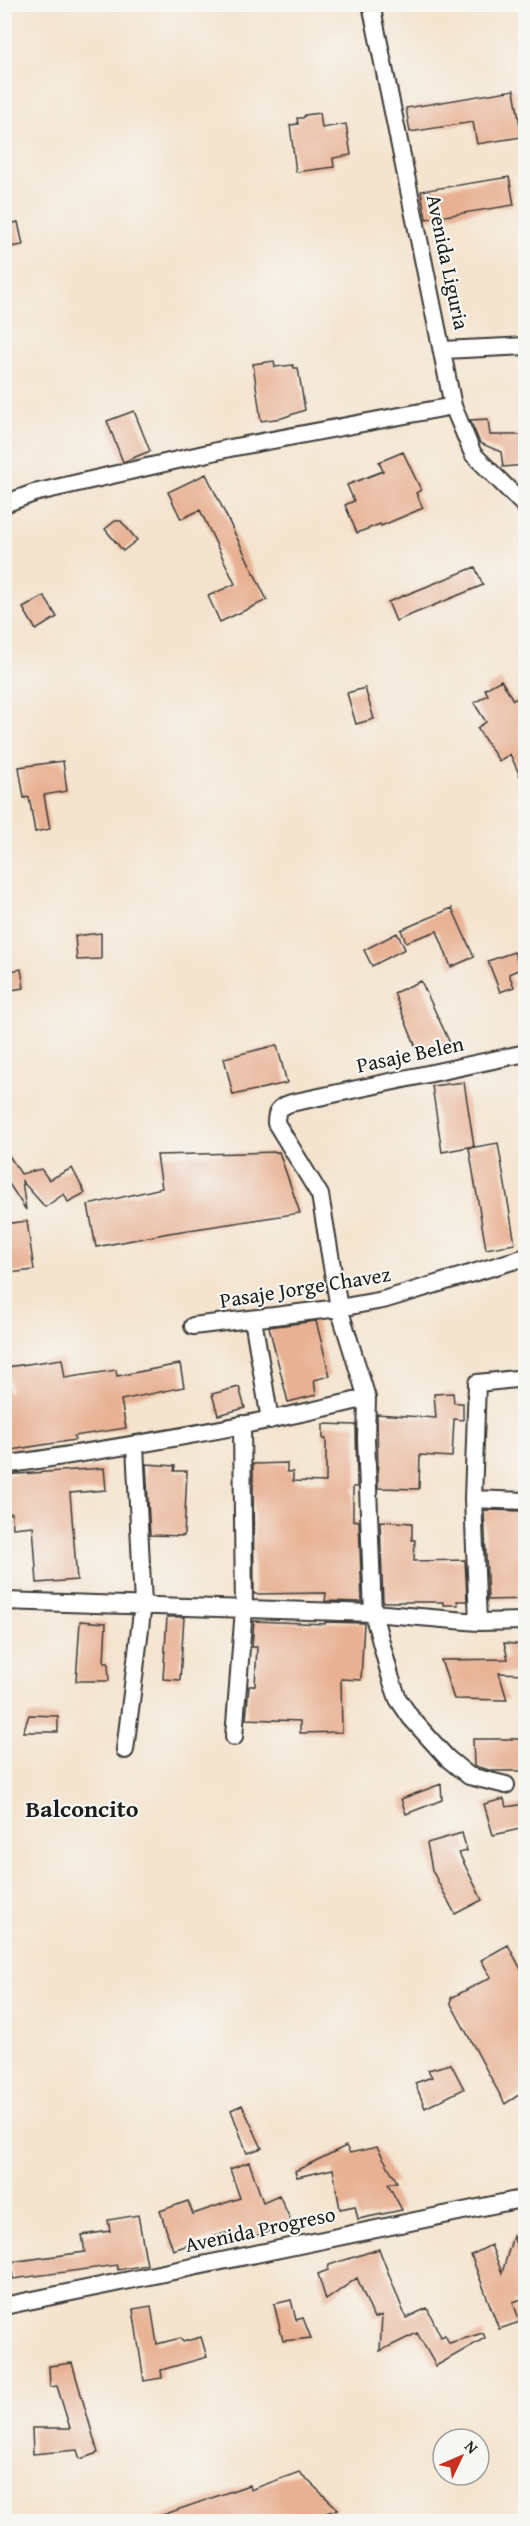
<svg xmlns="http://www.w3.org/2000/svg" width="530" height="2526" font-family="'Gentium Book Plus',serif">
<style>
.building{fill:#e8b193}
.lines{fill:none;stroke-linecap:round;stroke-linejoin:round}
.street-casing{stroke:#3c3a37;stroke-width:20}
.street{stroke:#fff;stroke-width:16}
.labels{text-anchor:middle;dominant-baseline:central;stroke-width:4.5;stroke-linejoin:round;paint-order:stroke}
.street-label{font-size:21px;fill:#1c1c1c;stroke:#f6f6f2}
.quarter-label{font-size:24px;font-weight:bold;fill:#1c1c1c;stroke:#f6f6f2}
</style>
<rect width="100%" height="100%" fill="#f6f6f2"/>
<filter id="ink" filterUnits="userSpaceOnUse"><feTurbulence type="fractalNoise" baseFrequency=".0167" numOctaves="2"/><feDisplacementMap in="SourceGraphic" scale="12" xChannelSelector="R" yChannelSelector="G"/><feConvolveMatrix kernelMatrix="1 2 1 2 8 2 1 2 1" color-interpolation-filters="sRGB"/></filter>
<filter id="wash" filterUnits="userSpaceOnUse"><feTurbulence type="fractalNoise" baseFrequency=".008" numOctaves="4" result="noise"/><feDisplacementMap in="SourceGraphic" scale="24" xChannelSelector="R" yChannelSelector="G"/><feGaussianBlur stdDeviation="1.35" result="paint"/><feColorMatrix in="noise" values="0 0 0 0 0 0 0 0 0 0 0 0 0 0 0 0 0 1.4 0 .05"/><feComposite in="paint" operator="in"/></filter>
<g filter="url(#wash)">
<rect width="100%" height="100%" fill="#f4e3cd"/>
<g id="blocks">
<path class="building" d="M514 90 522 137 477 144 473 122 410 132 406 108Z
M320 113 322 128 346 124 351 155 333 158 334 167 296 172 290 125 298 124 297 118H303L305 115Z
M509 177 514 205 426 219 421 191Z
M18 222 23 245 4 248V225Z
M274 361 275 367 293 365 294 368H298L305 410 282 418 261 421 253 364Z
M134 411 150 451 123 462 107 421Z
M488 419 490 435H525V465L503 467 501 452 480 443 470 420Z
M403 452 421 490 416 493 423 508 381 526 380 524 357 533 345 505 354 501 347 485 383 471 379 462Z
M206 474 267 600 220 622 208 596 235 584 200 510 181 519 168 492Z
M115 521H121L137 540 123 551 105 529Z
M475 567 483 585 396 621 388 602Z
M44 596 57 617 36 630 23 608Z
M501 680 513 700 525 695V787L510 754 499 761 477 728 486 722 474 703 488 695 485 689Z
M365 688 374 719 356 724 347 693Z
M63 761 67 791 44 795 50 829 35 832 29 797 24 798 19 767Z
M452 908 474 957 451 967 437 931 406 942 401 930Z
M101 933V959L77 960 75 936Z
M397 933 405 949 372 966 364 950Z
M514 952 520 969 509 974 514 987 500 992 488 961Z
M21 969 24 988 4 991V972Z
M421 981 450 1043 419 1055 394 993Z
M277 1045 287 1083 233 1095 224 1058Z
M464 1082 474 1146 442 1152 432 1086Z
M498 1143 515 1244 486 1249 469 1148Z
M4 1148 21 1174 41 1169 49 1180 72 1168 85 1193 68 1202 64 1194 45 1207 22 1181 26 1210 4 1176Z
M279 1152 300 1213 169 1233 96 1247 88 1205 162 1188 157 1155Z
M27 1221 34 1270 9 1273 4 1224Z
M316 1321 330 1376 314 1380 316 1395 288 1402 269 1327Z
M62 1359 65 1378 116 1370 117 1376 180 1364 184 1387 121 1400 126 1428 74 1436 75 1440 4 1451V1392L11 1391 7 1367Z
M239 1387 245 1408 218 1415 212 1394Z
M453 1393 454 1403H463V1420L454 1419 452 1457 420 1455 419 1489 378 1488 377 1414 436 1418 434 1394Z
M323 1424 356 1425 357 1487H353V1520L359 1521 362 1602 325 1601 326 1593 254 1594 253 1464 287 1463V1472H293V1481L326 1482V1439H323Z
M146 1464 175 1466 174 1471H187L184 1536 150 1535Z
M104 1468 106 1490 70 1493 77 1580 37 1583 33 1526 13 1528 12 1513 4 1514V1475Z
M484 1510 525 1511V1599L488 1600Z
M380 1521 412 1523V1540H415L414 1561 465 1560 467 1601H457L458 1605H443V1602H383Z
M167 1617H184L180 1680 163 1679Z
M80 1621 106 1623 104 1663H108L109 1681H76Z
M254 1621 325 1624V1622L364 1623 361 1680 341 1679 342 1732 300 1733V1721L246 1719 249 1686H255L257 1647H252Z
M504 1643 525 1645V1674L499 1673 507 1700 454 1699 441 1660 508 1659Z
M29 1715 58 1716V1732H23Z
M473 1739H522V1771H493L474 1766Z
M441 1784 442 1800 406 1814 401 1799Z
M504 1799 506 1807 525 1804V1828L493 1835 484 1804Z
M462 1833 467 1851 459 1853 482 1900 455 1914 432 1870 427 1843Z
M508 1945 525 1977V2091L505 2104 451 2004V1998L491 1977 481 1960Z
M451 2064 464 2089 425 2108 415 2083 432 2077 428 2070Z
M242 2105 262 2148 247 2153 231 2110Z
M346 2146 350 2153 377 2147 397 2182 388 2184 402 2210 358 2219 355 2206 340 2209 333 2169 297 2177 295 2171Z
M249 2162 263 2202 279 2195 292 2223 230 2245 226 2233 173 2250 160 2211 188 2201 193 2214 240 2198 230 2169Z
M138 2215 147 2265 118 2270 117 2265 13 2279 11 2262 85 2252 82 2235 110 2231 108 2220Z
M513 2236 525 2272V2298L513 2302 520 2322 499 2329 471 2255 491 2245 502 2273Z
M379 2249 406 2318 427 2308 441 2337 445 2335 449 2343 483 2333 485 2338 436 2366 417 2333 380 2351 382 2315 374 2318 357 2278 326 2300 318 2274 328 2270 329 2265Z
M291 2300 296 2320 303 2318 311 2338 283 2341 274 2304Z
M151 2306 157 2344 180 2338 183 2342 201 2337 207 2357 161 2370 162 2378 144 2381 133 2309Z
M72 2363 98 2453 80 2459 77 2450 33 2454 32 2428H70L57 2386 50 2387 49 2366Z
M299 2472 338 2509 300 2522H151V2519L249 2485 250 2490Z"/>
</g>
</g>
<g filter="url(#ink)">
<use href="#blocks" fill-opacity="0" stroke="#3c3a37" stroke-width="1.5"/>
<g class="lines">
<defs>
<path id="street" d="M371 4 453 406 473 454 526 507
M443 350 526 346
M4 504 34 493 230 448 453 406
M253 1319 270 1420
M193 1326 339 1308 383 1300 526 1257
M4 1465C126 1447 247 1427 367 1398
M473 1499 526 1501
M4 1601 373 1613 478 1622 526 1621
M478 1622 473 1499 477 1383 526 1378
M234 1737 244 1609 242 1424
M125 1750 143 1604 135 1446
M506 1785 469 1776 447 1758 411 1718 398 1699 391 1679 373 1613 366 1439 367 1398 339 1308 320 1195 276 1123C276 1111 279 1107 291 1103L526 1053
M4 2306 526 2198"/>
</defs>
<use href="#street" class="street-casing"/>
<use href="#street" class="street"/>
</g>
</g>
<g class="labels">
<g class="street-label">
<text transform="translate(448 262) rotate(78)">Avenida Liguria</text>
<text transform="translate(410 1054) rotate(-12)">Pasaje Belen</text>
<text transform="translate(305 1287) rotate(-9)">Pasaje Jorge Chavez</text>
<text transform="translate(260 2229) rotate(-12)">Avenida Progreso</text>
</g>
<g class="quarter-label">
<text x="82" y="1808">Balconcito</text>
</g>
</g>
<rect width="530" height="2526" fill="none" stroke="#f6f6f2" stroke-width="24"/>
<g transform="translate(461 2457) rotate(46)"><circle r="28" fill="#f6f6f2" stroke="#9f9f9c" stroke-width="1.5"/>
<path d="M0-4.5L10 22L0 15L-10 22Z" fill="#c8321e"/>
<text y="-9" font-size="16" font-weight="bold" text-anchor="middle" fill="#1c1c1c">N</text>
</g>
</svg>
